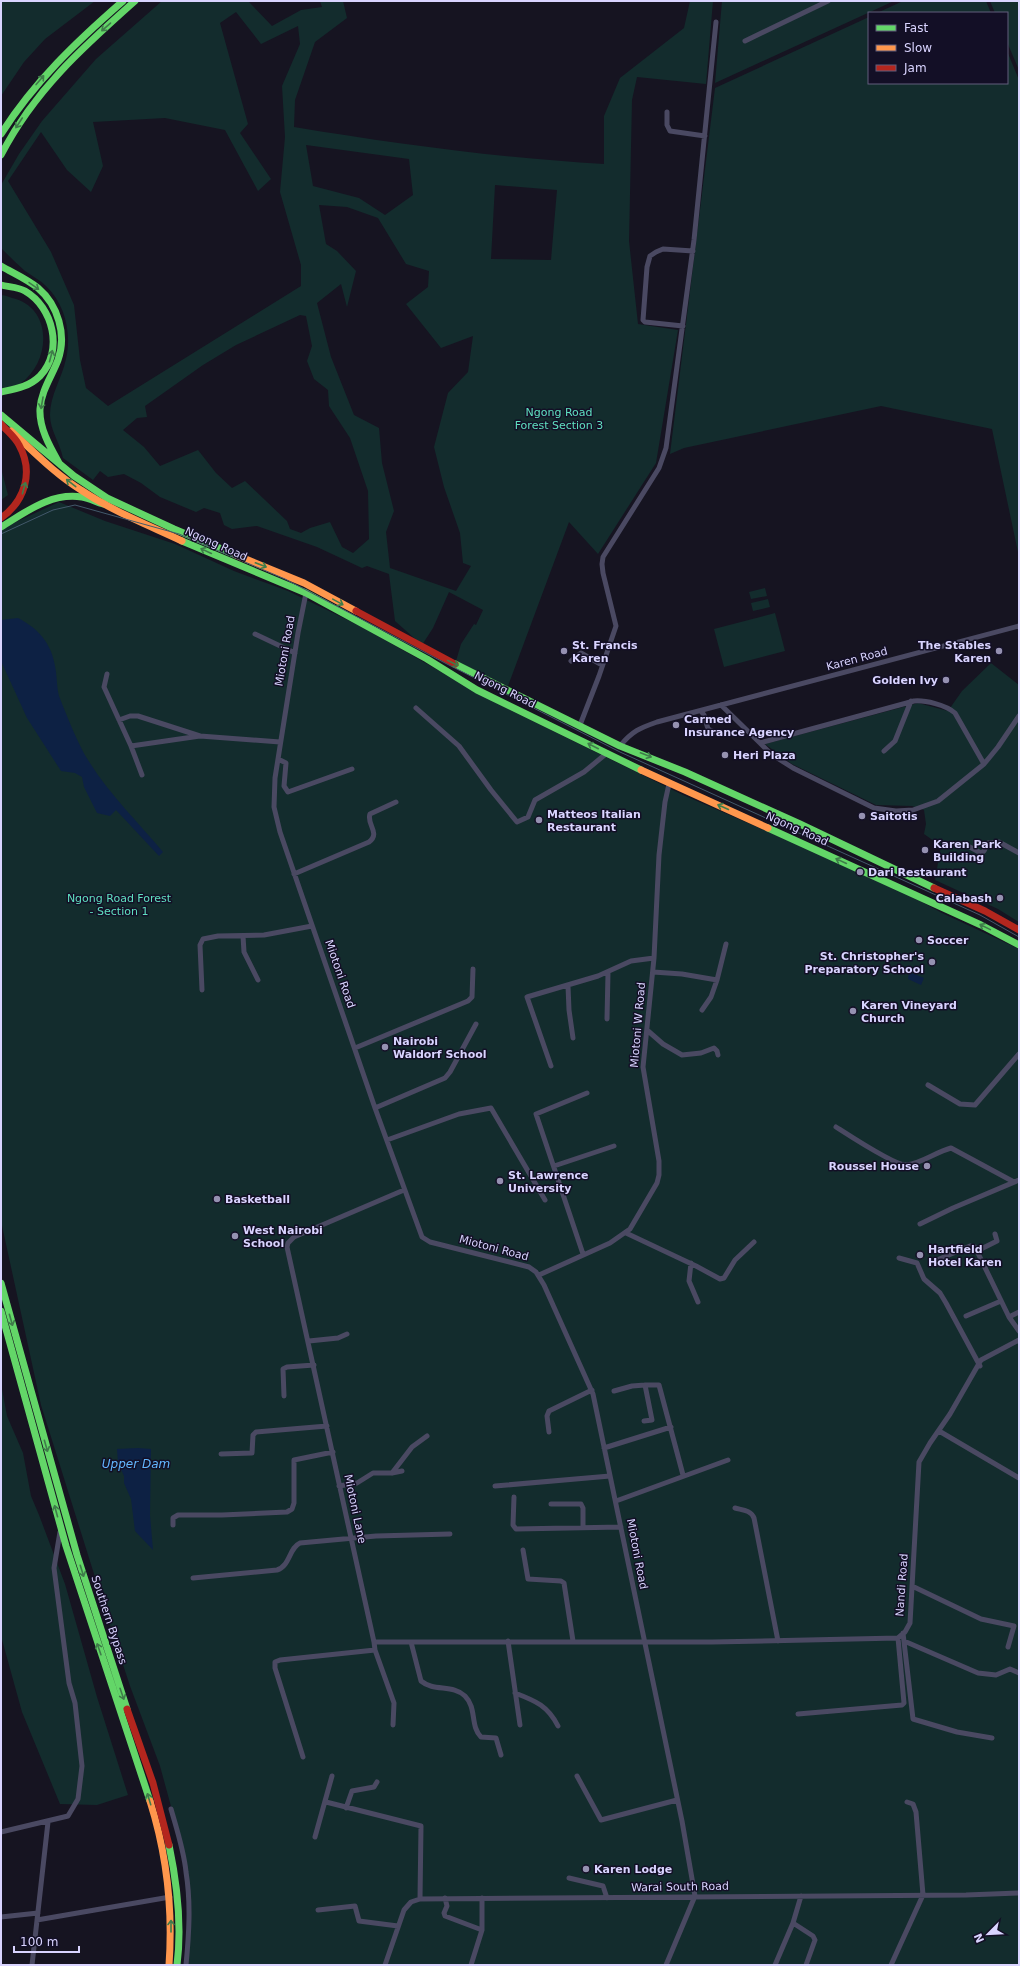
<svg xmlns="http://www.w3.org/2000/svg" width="1020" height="1966" font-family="'DejaVu Sans',sans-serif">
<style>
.green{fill:#132c2d;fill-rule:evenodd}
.water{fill:#0d2144}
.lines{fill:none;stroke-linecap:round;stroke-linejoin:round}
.street{stroke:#4a4962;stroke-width:5}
.fast{stroke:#63d668;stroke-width:7}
.slow{stroke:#ff974d;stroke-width:7}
.jam{stroke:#b3261e;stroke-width:7}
.tram{stroke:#43596b;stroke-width:1}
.oneway{stroke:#3f7c4a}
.poi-dot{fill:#9591b1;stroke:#130f26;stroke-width:1.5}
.labels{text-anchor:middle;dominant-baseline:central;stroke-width:3;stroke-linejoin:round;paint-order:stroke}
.park-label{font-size:11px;fill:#5fe0c0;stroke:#130f26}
.street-label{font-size:11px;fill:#d9d4ff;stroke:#130f26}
.poi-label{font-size:11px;font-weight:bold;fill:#d9d4ff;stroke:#130f26;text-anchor:start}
.water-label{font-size:12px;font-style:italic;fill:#62b6ff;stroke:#130f26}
</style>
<rect width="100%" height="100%" fill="#161421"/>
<path class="green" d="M1 1H95L45 39 24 62 1 96Z
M162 1H248L272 26 301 10 322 7 320 1H343L347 18 315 42 295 100 294 127C397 144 500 158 604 164V116L620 78 684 28 690 1H713L706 84 637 77 632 100 629 241 638 324 678 330 656 463 598 554 569 522 508 686 456 661 461 644 474 624 476 625 483 610 449 592 433 628 422 645 395 621 389 574 367 566 362 568 317 547 257 526 232 529 224 525 220 513 204 508 196 512 160 497 141 483 124 474 108 477 100 471 93 480 63 458C60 443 50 430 50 415 50 395 62 378 66 359 72 333 65 304 46 286 40 280 32 276 25 271 17 264 9 256 1 248V185L19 154 42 121 96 59ZM236 12 261 44 298 26 300 44 282 86 285 137 280 192 301 265V286L108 406 86 388 80 360 74 305 51 252 8 181 41 132 67 170 91 192 103 166 93 122 165 118 225 130 258 191 271 179 240 133 248 124 220 23ZM306 145 409 159 413 195 385 215 359 198 313 186ZM495 185 557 190 551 260 491 259ZM319 205 347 207 378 218 406 264 429 271 428 287 406 304 441 348 473 336 468 372 448 393 434 447 444 487 460 533 463 563 471 566 456 591 390 568 386 532 394 511 382 463 379 428 354 415 331 357 317 303 341 284 347 307 356 271 337 251 326 244ZM300 315 306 316 312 346 307 361 314 379 328 390 329 406 350 438 368 491 369 539 353 553 342 547 330 522 310 528 301 533 290 529 287 521 245 481 232 488 216 473 198 450 160 466 144 447 123 430 137 418 147 417 145 406 203 365 236 345Z
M722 1H894L715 83Z
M903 1H986L991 13H877Z
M990 1H1019V70L1007 42V13H995Z
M869 17V83H1007V51L1019 80V557L992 429 881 406 684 448 670 454 715 88Z
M1 295C6 295 11 298 16 299 53 311 50 362 21 383 16 386 9 387 4 389L1 388Z
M1 468 8 495 1 500Z
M59 502 105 521 175 544 234 571 288 591 362 627 496 703 622 765 683 795 815 852 911 896 942 913 1019 949V1965H187L188 1880 172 1810 160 1766 130 1686 111 1628 41 1405 1 1221V529Z
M765 588 767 596 751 599 749 592Z
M768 599 770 607 753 611 751 603Z
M775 613 785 651 724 667 714 629Z
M991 663 1019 685V922L998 909 935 880 941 846 924 834 926 824 924 810 912 806 876 805 792 764 765 744 918 703 948 711 962 691Z
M1 1384 7 1416 23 1453 31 1496 39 1515 65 1584 97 1697 128 1795 97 1805 60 1804 22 1712 1 1636Z"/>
<path class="water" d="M18 618C41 630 53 646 56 672 57 680 57 689 59 696 66 714 78 744 88 760 109 794 138 822 163 852L159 856 116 810 110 816 97 813 84 787 82 777 75 773 61 771 27 718 1 661V620Z
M909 972 924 978 921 985 908 979Z
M138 1448 151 1449 150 1515 153 1550 135 1531 131 1499 124 1483V1476L118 1463 117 1449Z"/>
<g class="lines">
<path class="street" d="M745 41 828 1
M667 112V125L670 131 705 136
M683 326 645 322 643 320 647 267 650 256 656 252 663 249 693 251
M306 593 298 633 275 778 274 807 280 832 375 1108 422 1237 430 1242 529 1267 536 1272 544 1285 593 1394 682 1821 695 1896 666 1965
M255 634 295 653
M571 661 581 653 602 665
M107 674 104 687 131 746
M721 705 760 743 914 701C925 700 946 705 955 713L984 764
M416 708 459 746 491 790 517 822 528 817 535 800 584 772 607 753
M701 711 704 715 708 729 716 733 721 732
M119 720 130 716H138L200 736
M580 725 599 676 616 626 603 573 602 564 603 557 659 468 666 448 694 240 716 22
M760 743 771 754 793 768 874 808 896 811 913 810 938 801 984 764 998 747 1019 716
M620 746C632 731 640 728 657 722L1019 626
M884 751 895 741 911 701
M278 759 286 763 284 786 288 792 352 769
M142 775 131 746 200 736 280 742
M964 844 981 853 984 851 988 843 999 842 1019 853
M294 874 369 842C381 833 366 824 370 814L396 802
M243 936 244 952 258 980
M653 972 682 974 717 980 726 944
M568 986 569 1010 573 1038
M202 990 200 945 203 939 218 936 264 935 312 926
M702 1010 711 997 717 980
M607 1019 608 973
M647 1030 663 1044 682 1055 701 1053 714 1048 717 1051 718 1055
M355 1048 468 1001 472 997 473 969
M551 1066 527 997 598 976 631 961 654 958
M928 1085 960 1104 975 1105 1019 1054
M375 1108 445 1078 450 1072 476 1024
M836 1127C847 1134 897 1167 907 1165 922 1163 936 1152 951 1148L1014 1182
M387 1140 459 1114 491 1108 545 1200
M554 1166 614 1146
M404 1190 294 1237 288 1243 287 1247 374 1642H712L898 1638 905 1632 910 1623 919 1462 930 1443 950 1414 981 1360 1019 1340
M920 1224 953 1208 1019 1180
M626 1233 696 1266 720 1279 724 1278 735 1260 754 1242
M977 1251 997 1241 995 1234
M583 1254 536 1114 587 1093
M899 1258 917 1263 924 1279 940 1293 946 1303 980 1366
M937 1260 970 1246 975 1247 1009 1317 1019 1331
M691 1263 689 1281 698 1302
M539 1275 610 1243 630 1229 657 1183 659 1175V1161L643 1067 654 958 659 855 665 802 669 784
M966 1316 1001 1301
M1009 1317 1019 1312
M309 1341 338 1338 347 1334
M614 1391 632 1386 645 1385
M284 1396 283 1369 287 1367 314 1365
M644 1421 652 1420 645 1385H659L683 1475
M939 1431 1019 1478
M549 1432 547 1416 549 1411 592 1390
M604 1448 671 1427
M221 1454 252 1453 253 1435 256 1432 327 1426
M392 1473 412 1447 427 1436
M339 1486 357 1483 373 1473H392L402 1471
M495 1486 610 1476
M514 1497 513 1525 516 1529 621 1527
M616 1501 728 1460
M551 1504H581L583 1508V1527
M735 1508C742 1510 751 1510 754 1518L778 1641
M173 1525V1518L178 1515H222L287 1512 292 1509 294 1503V1460L333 1452
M523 1550 528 1579 561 1581 564 1583 573 1641
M193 1578 277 1570C290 1566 289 1548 300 1543L376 1536 450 1534
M912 1586 981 1619 1014 1626 1008 1647
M903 1633 913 1719 957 1732 992 1738
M508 1641 520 1725
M904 1641 978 1673 996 1675 1010 1669 1019 1673
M374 1642 375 1650 394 1703 393 1725
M411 1642 421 1681C434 1692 453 1684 465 1696 477 1708 470 1726 481 1737L496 1738 501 1755
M515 1693C536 1701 548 1706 558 1726
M798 1714 902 1705 904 1703 898 1638
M303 1757 275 1668V1662L280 1660 375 1650
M577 1776 601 1820 677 1800
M326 1802 421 1826 420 1899
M346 1808 352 1791 374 1787 377 1782
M171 1809C177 1830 184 1851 186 1872 191 1903 189 1934 186 1965
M1 1832 68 1816 78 1799 82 1766 75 1703 69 1683 54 1568 60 1532
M315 1837 332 1776
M569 1878 603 1886 607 1898
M801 1896 793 1923 813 1936 815 1940 806 1965
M445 1898 447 1906 444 1913 445 1916 482 1930
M318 1910 355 1906 359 1921 398 1926
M1 1917 38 1913
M37 1920 170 1897
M32 1965 48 1822
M385 1965 404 1910 411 1902 420 1899 966 1895 1019 1893
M471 1965 482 1930V1898
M775 1965 793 1923
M891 1965 923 1895 916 1812 913 1804 907 1802"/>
<path class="fast" d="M1 134C34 82 77 41 123 1
M1 155C34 91 82 48 135 1
M1 266C13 273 27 279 38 288 58 305 67 335 58 360 52 376 41 391 40 409 39 428 50 447 59 463
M1 285C8 287 18 287 25 291 53 307 64 351 40 376 29 387 15 389 1 392
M1 415 74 476 107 498 174 529 236 555
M1 527C26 512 51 492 82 497 89 498 96 502 103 504
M182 541 306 593 427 659 477 690 641 770
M455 664 620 746 685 772 800 824 934 888
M768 828 981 925 1019 945
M1 1283 77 1555 127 1709
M1 1311 66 1546 150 1801
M169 1845C177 1883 182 1926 177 1965"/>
<path class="slow" d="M11 431C33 451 55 474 81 490 112 511 148 525 182 541
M236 555 304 583 356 611
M641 770 768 828
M150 1801C167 1855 173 1909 169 1965"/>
<path class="jam" d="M1 424C7 431 15 437 19 445 34 472 25 501 1 518
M356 611 455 664
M934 888 985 911 1019 930
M127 1709 153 1783 169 1845"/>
<path class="tram" d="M1 534 53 510 75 505 179 534 285 579 447 664 620 752 980 915 1019 937"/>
</g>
<defs><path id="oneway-shaft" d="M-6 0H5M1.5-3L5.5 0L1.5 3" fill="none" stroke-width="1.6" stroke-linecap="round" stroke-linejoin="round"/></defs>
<g class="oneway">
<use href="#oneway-shaft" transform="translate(106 27) rotate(139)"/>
<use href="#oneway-shaft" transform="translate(40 80) rotate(-49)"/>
<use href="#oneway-shaft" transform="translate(19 123) rotate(123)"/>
<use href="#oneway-shaft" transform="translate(34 286) rotate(35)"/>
<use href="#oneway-shaft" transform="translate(51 356) rotate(-75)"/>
<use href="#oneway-shaft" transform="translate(42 403) rotate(100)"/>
<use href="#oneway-shaft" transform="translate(71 483) rotate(-142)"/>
<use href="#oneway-shaft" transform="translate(24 488) rotate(-74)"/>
<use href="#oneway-shaft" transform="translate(206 551) rotate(-155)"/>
<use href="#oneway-shaft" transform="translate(261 565) rotate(21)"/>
<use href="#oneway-shaft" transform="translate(338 602) rotate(29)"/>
<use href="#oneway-shaft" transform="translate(453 663) rotate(26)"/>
<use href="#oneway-shaft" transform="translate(593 746) rotate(-153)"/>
<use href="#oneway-shaft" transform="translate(646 755) rotate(21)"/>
<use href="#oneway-shaft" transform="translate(723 807) rotate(-156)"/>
<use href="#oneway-shaft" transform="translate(841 861) rotate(-155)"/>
<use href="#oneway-shaft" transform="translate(985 927) rotate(-154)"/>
<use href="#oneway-shaft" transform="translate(11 1320) rotate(74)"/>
<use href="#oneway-shaft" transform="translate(46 1446) rotate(74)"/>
<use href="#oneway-shaft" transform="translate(56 1511) rotate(-105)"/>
<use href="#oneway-shaft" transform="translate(82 1571) rotate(73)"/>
<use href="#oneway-shaft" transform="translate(99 1649) rotate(-109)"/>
<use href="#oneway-shaft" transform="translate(122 1694) rotate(71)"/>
<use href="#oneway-shaft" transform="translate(149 1799) rotate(-107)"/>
<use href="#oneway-shaft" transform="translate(171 1926) rotate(-90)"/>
</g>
<g class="poi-dot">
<circle cx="564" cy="651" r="4"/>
<circle cx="999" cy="651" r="4"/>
<circle cx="946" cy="680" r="4"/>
<circle cx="676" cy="725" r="4"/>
<circle cx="725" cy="755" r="4"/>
<circle cx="862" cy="816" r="4"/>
<circle cx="539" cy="820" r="4"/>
<circle cx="925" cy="850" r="4"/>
<circle cx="860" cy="872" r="4"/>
<circle cx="1000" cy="898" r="4"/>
<circle cx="919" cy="940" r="4"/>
<circle cx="932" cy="962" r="4"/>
<circle cx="853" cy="1011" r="4"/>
<circle cx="385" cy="1047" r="4"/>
<circle cx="927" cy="1166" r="4"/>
<circle cx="500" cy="1181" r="4"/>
<circle cx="217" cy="1199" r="4"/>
<circle cx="235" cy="1236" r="4"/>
<circle cx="920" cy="1255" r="4"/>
<circle cx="586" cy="1869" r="4"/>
</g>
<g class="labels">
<g class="park-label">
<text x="559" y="412">Ngong Road<tspan x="559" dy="13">Forest Section 3</tspan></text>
<text x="119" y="898">Ngong Road Forest<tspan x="119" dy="13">- Section 1</tspan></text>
</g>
<g class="street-label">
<text transform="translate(216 544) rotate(24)">Ngong Road</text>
<text transform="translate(285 651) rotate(-80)">Miotoni Road</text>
<text transform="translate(857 659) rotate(-15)">Karen Road</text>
<text transform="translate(505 690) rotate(27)">Ngong Road</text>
<text transform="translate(797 829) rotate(24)">Ngong Road</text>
<text transform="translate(340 974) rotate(71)">Miotoni Road</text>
<text transform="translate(638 1025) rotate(-85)">Miotoni W Road</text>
<text transform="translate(494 1248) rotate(15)">Miotoni Road</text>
<text transform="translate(355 1509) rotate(78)">Miotoni Lane</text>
<text transform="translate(637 1554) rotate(79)">Miotoni Road</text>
<text transform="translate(902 1585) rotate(-86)">Nandi Road</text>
<text transform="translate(109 1620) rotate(72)">Southern Bypass</text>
<text transform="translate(680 1887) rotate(-1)">Warai South Road</text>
</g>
<g class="poi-label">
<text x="572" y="645">St. Francis<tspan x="572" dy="13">Karen</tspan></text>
<text x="991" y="645" text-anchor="end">The Stables<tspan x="991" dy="13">Karen</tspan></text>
<text x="938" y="680" text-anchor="end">Golden Ivy</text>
<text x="684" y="719">Carmed<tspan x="684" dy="13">Insurance Agency</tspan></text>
<text x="733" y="755">Heri Plaza</text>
<text x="547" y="814">Matteos Italian<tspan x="547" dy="13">Restaurant</tspan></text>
<text x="870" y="816">Saitotis</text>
<text x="933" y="844">Karen Park<tspan x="933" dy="13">Building</tspan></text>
<text x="868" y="872">Dari Restaurant</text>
<text x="992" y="898" text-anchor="end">Calabash</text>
<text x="927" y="940">Soccer</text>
<text x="924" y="956" text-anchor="end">St. Christopher's<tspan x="924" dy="13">Preparatory School</tspan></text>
<text x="861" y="1005">Karen Vineyard<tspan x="861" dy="13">Church</tspan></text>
<text x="393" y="1041">Nairobi<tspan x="393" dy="13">Waldorf School</tspan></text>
<text x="919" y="1166" text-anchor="end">Roussel House</text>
<text x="508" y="1175">St. Lawrence<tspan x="508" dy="13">University</tspan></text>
<text x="225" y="1199">Basketball</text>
<text x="243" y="1230">West Nairobi<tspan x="243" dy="13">School</tspan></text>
<text x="928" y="1249">Hartfield<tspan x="928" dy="13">Hotel Karen</tspan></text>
<text x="594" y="1869">Karen Lodge</text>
</g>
<g class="water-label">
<text x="136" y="1464">Upper Dam</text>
</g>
</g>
<rect width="1020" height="1966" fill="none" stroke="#d9d4ff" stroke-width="4"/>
<rect x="868" y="12" width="140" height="72" fill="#130f26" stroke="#625e7d"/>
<rect x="876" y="25" width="20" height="6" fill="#63d668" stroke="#625e7d"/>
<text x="904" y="32" font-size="12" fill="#d9d4ff">Fast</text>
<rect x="876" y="45" width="20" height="6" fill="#ff974d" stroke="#625e7d"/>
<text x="904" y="52" font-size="12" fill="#d9d4ff">Slow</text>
<rect x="876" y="65" width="20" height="6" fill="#b3261e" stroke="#625e7d"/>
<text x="904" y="72" font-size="12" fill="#d9d4ff">Jam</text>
<g transform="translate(988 1934) rotate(246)" stroke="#130f26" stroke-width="3" paint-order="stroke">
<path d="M0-3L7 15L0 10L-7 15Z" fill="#d9d4ff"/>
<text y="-6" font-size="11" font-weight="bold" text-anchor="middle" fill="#d9d4ff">N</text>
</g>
<path d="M14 1946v6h65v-6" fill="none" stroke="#d9d4ff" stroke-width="2"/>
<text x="20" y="1946" font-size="12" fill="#d9d4ff" stroke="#130f26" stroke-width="3" paint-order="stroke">100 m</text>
</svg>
